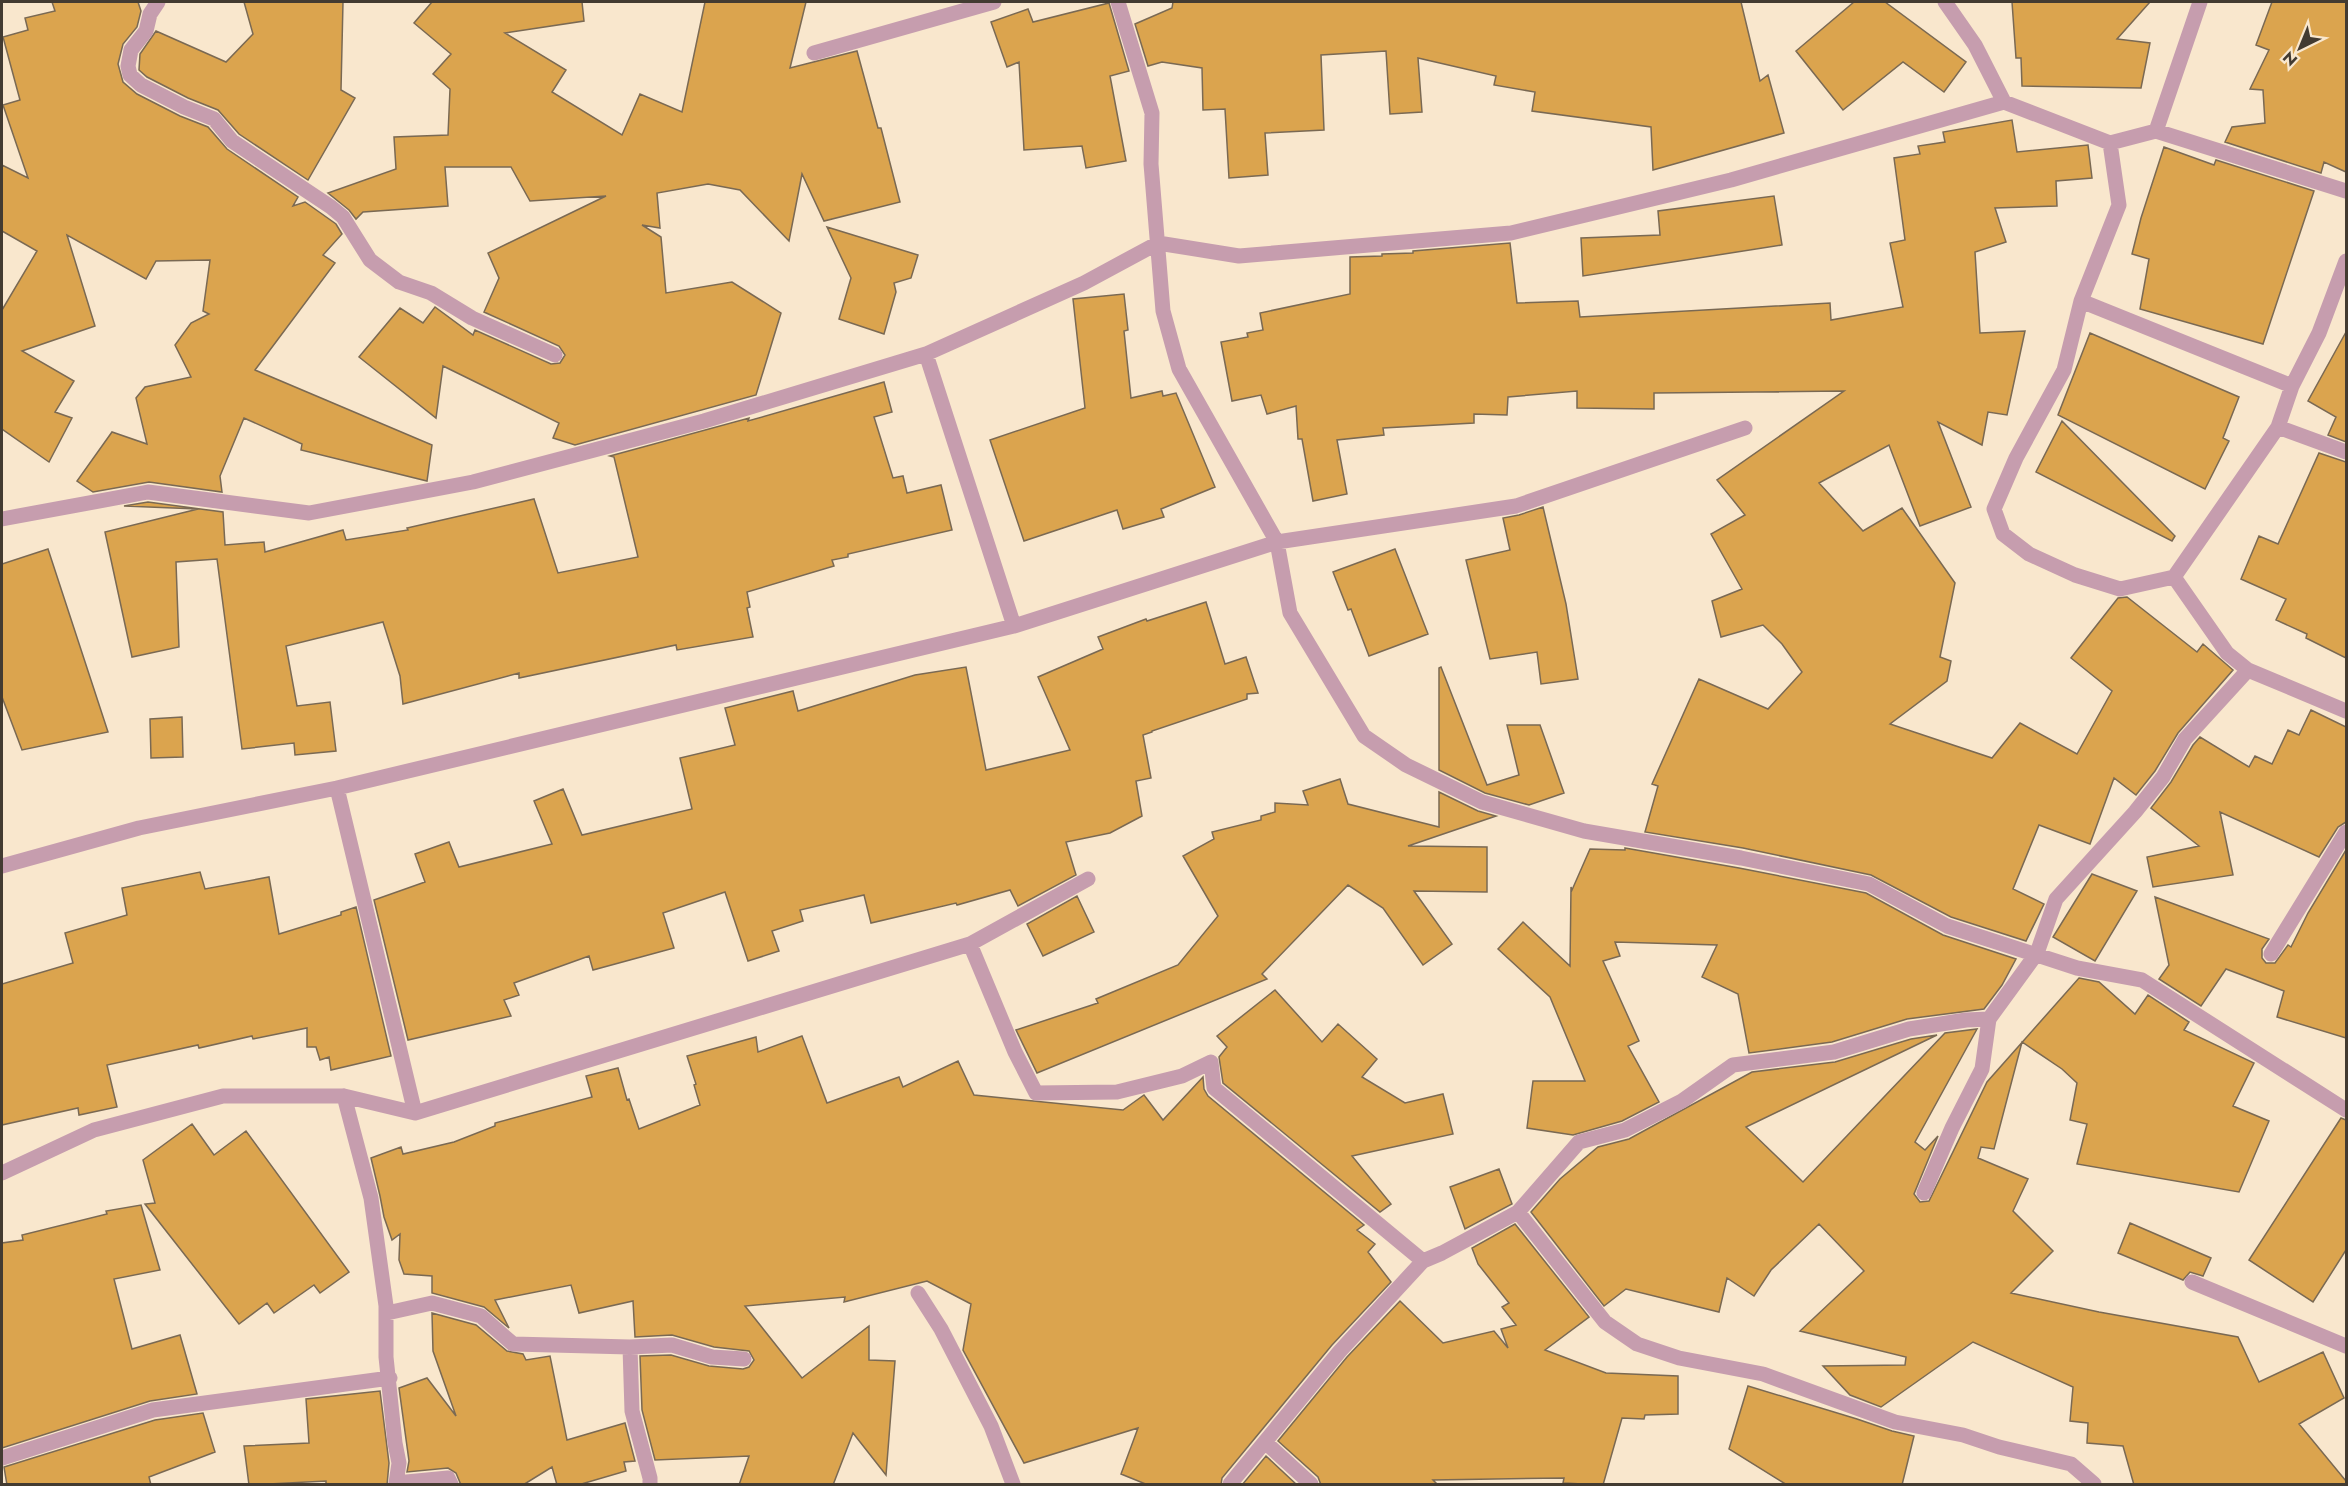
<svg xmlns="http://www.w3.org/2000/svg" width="2348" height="1486" font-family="Jost,sans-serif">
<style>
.building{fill:#dba44e;stroke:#7a6953;stroke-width:1.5}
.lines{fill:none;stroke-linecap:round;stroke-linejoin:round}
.minor{stroke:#c69dae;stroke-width:15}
</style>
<rect width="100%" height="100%" fill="#f9e7cd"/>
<path class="building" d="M52 2H138L141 11 137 27 123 44 118 64 123 82 137 94 180 116 208 127 227 149 298 197 293 206 305 202 336 224 342 234 323 255 335 263 255 370 432 445 427 481 301 450 302 444 244 418 220 476 222 492 149 482 93 492 77 481 112 432 147 444 136 398 145 387 191 377 175 345 191 323 209 314 203 311 210 260 156 261 146 279 67 235 95 326 22 351 74 381 55 412 72 418 49 462 2 429V310L37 251 2 231V165L28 178 3 105 20 100 3 37 28 30 25 18 55 11Z
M244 2H343L341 90 355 98 308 180 239 134 218 110 188 98 147 77 139 70 140 54 156 31 226 62 253 34Z
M432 2H582L584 21 505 33 566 70 552 92 622 135 640 94 682 112 705 2H806L790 68 857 51 878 128H881L900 202 824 221 802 174 789 241 740 190 708 184 657 193 660 228 642 225 661 237 666 293 732 282 781 313 756 395 575 445 553 438 559 423 443 366 436 418 359 357 400 308 423 323 435 307 473 335 475 330 551 364 560 363 565 355 559 346 484 312 499 278 488 253 606 196 530 201 511 167H445L448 206 363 212 356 219 349 210 328 193 396 169 394 137 448 135 450 89 433 74 451 54 414 23Z
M1173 2H1741L1760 81 1768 75 1784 133 1653 170 1651 127 1532 111 1535 92 1494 85 1496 76 1418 58 1422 112 1390 114 1386 51 1321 55 1324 130 1265 133 1268 175 1229 178 1225 109 1203 110 1202 68 1162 62 1148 66 1135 24 1172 8Z
M1854 2H1885L1966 62 1944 92 1903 62 1843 110 1796 51Z
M2012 2H2150L2117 39 2150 43 2141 88 2022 86 2021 58H2016Z
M2272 2H2346V172L2324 162 2321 173 2225 142 2232 127 2265 123 2263 90 2250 89 2269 50 2256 45Z
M1109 3 1129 71 1110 76 1126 161 1086 168 1082 146 1024 150 1019 62 1007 67 991 22 1028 9 1033 22Z
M2012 120 2017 152 2088 145 2092 178 2056 181 2057 206 1995 208 2006 242 1975 252 1980 333 2025 331 2007 415 1988 412 1982 445 1938 422 1971 507 1920 526 1889 445 1819 483 1863 531 1902 508 1955 583 1940 657 1951 661 1947 681 1890 724 1992 758 2020 723 2077 754 2112 691 2071 658 2118 598 2127 597 2197 652 2203 644 2233 670 2178 733 2155 771 2136 795 2114 778 2090 844 2039 825 2013 889 2044 904 2026 941 1951 917 1871 875 1743 848 1645 832 1658 786 1652 784 1699 679 1768 709 1802 672 1782 644 1763 625 1721 637 1712 601 1742 589 1711 534 1745 515 1717 480 1844 391 1654 393V409L1577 408V391L1508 397 1507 415 1474 414V423L1383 428 1384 435 1337 440 1347 494 1313 501 1302 439H1298L1296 406 1267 414 1261 395 1232 401 1221 342 1248 337 1247 333 1263 330 1260 313 1350 294V257L1382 256V254L1413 253V251L1510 243 1517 303 1578 301 1580 317 1830 303 1831 320 1903 307 1890 243 1905 240 1894 158 1920 154 1918 146 1945 142 1943 132Z
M2164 147 2214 165 2216 160 2314 191 2263 344 2140 309 2149 259 2132 254 2141 218Z
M1774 196 1782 245 1583 276 1581 238 1660 235 1658 211Z
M827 227 918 255 911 278 894 283 896 292 884 334 839 319 851 278Z
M1124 294 1128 330 1124 331 1131 398 1162 391 1163 396 1176 393 1215 487 1161 509 1164 517 1123 529 1117 510 1024 541 990 440 1085 408 1073 299Z
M2346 332V442L2328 435 2336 417 2308 401Z
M2090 333 2239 397 2223 438 2229 441 2205 489 2058 415Z
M884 382 892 412 874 417 893 478 903 476 907 493 941 485 952 530 848 554V557L832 560 834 566 747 592 750 607 747 608 753 637 677 650 676 645 519 678V673L403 704 400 676 383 622 286 646 297 706 330 702 336 751 295 755 294 743 242 749 217 559 176 562 179 647 132 657 105 532 198 509 124 506 148 502 223 512 225 545 264 542 265 552 343 530 346 540 408 530 407 528 534 499 558 573 638 557 614 457 610 456 749 418 748 421Z
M2062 421 2175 536 2172 541 2036 472Z
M2319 453 2346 462V658L2306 638 2307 634 2276 620 2286 599 2241 579 2259 536 2278 544Z
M1543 507 1566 604 1578 679 1541 684 1537 652 1490 659 1466 560 1510 550 1503 518 1519 515Z
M48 549 108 732 22 750 2 697V564Z
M1395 549 1428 634 1369 656 1351 609 1348 610 1333 572Z
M1206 602 1225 664 1246 657 1258 693 1247 694V699L1152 731V732L1143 735 1151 778 1136 781 1142 816 1110 833 1066 842 1076 875 1018 906 1010 890 957 905 956 903 871 923 864 895 800 910 803 921 772 931 779 951 748 961 725 892 663 913 674 948 593 970 589 956 514 983 519 995 504 1000 511 1016 408 1040 374 900 425 882 415 854 449 842 459 867 552 844 534 801 563 789 582 835 692 809 680 758 735 745 725 708 793 691 798 711 915 675 966 667 986 770 1070 750 1038 677 1103 649 1098 637 1146 619 1147 621Z
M1441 667 1487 785 1519 775 1507 725H1540L1564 793 1529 805 1485 793 1439 770V668Z
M2311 710 2346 727V822L2338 827 2319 857 2220 812 2233 875 2153 887 2147 857 2199 846 2151 808 2171 782 2193 745 2200 737 2249 767 2255 756 2272 764 2288 730 2299 735Z
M182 717 183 757 151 758 150 719Z
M1340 779 1348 804 1439 827V792L1478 811 1496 816 1408 846 1487 847V892L1414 891 1452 944 1423 965 1383 908 1348 885 1262 974 1267 979 1037 1073 1016 1030 1098 1003 1096 999 1178 965 1218 916 1183 856 1214 839 1212 832 1261 820V816L1275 812V803L1308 805 1303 791Z
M1625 848 1739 868 1866 893 1943 935 2016 959 2002 985 1984 1009 1907 1019 1832 1042 1749 1053 1738 994 1702 977 1717 945 1615 942 1620 956 1603 961 1639 1041 1628 1046 1659 1102 1622 1121 1573 1135 1527 1128 1533 1081H1585L1550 997 1498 949 1523 922 1570 966 1571 887 1572 890 1590 849 1625 850Z
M2346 850V1038L2277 1017 2284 991 2226 969 2201 1006 2159 979 2169 965 2155 897 2269 939 2262 949V958L2266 963H2275L2288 945 2291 947 2308 913Z
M200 872 205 889 269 877 279 934 341 915V912L356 907 391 1056 331 1070 329 1057 320 1060 316 1047H307V1028L253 1039 252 1036 199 1048 198 1045 107 1065 117 1107 79 1115 78 1108 2 1125V984L73 963 65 933 127 915 122 888Z
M2092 874 2137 891 2095 961 2053 937Z
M1077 896 1094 932 1043 956 1027 924Z
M2079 978 2099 982 2135 1014 2148 995 2189 1022 2184 1030 2254 1063 2233 1106 2269 1121 2239 1192 2077 1164 2087 1124 2070 1120 2077 1083 2062 1069 2022 1042 1994 1149 1981 1147 1978 1158 2028 1179 2013 1211 2053 1251 2011 1293 2099 1312 2238 1337 2259 1382 2323 1352 2344 1398 2299 1424 2346 1481V1485H2134L2123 1446 2087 1443 2088 1423 2070 1421 2073 1387 1973 1342 1881 1407 1850 1395 1823 1366 1905 1365 1906 1357 1800 1331 1864 1271 1819 1224 1771 1270 1754 1296 1727 1278 1719 1312 1626 1289 1604 1306 1531 1212 1560 1179 1598 1147 1629 1139 1752 1072 1835 1062 1911 1039 1937 1035 1746 1127 1803 1182 1945 1033 1977 1029 1915 1142 1925 1150 1938 1136 1914 1194 1920 1202 1929 1201 1987 1082Z
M1275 990 1322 1042 1338 1024 1377 1059 1362 1077 1405 1103 1443 1094 1453 1134 1352 1156 1391 1204 1380 1212 1223 1083 1219 1057 1227 1047 1217 1036Z
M802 1036 827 1103 899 1077 903 1087 958 1061 974 1095 1123 1110 1144 1095 1163 1120 1203 1077 1204 1089 1208 1096 1364 1225 1357 1230 1375 1244 1368 1252 1391 1282 1332 1345 1222 1478 1221 1485H1148L1121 1474 1138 1428 1024 1463 963 1350 971 1304 927 1281 844 1302 845 1297 745 1306 802 1378 869 1326V1360L895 1361 886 1475 853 1433 833 1485H739L749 1456 655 1460 642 1410 640 1356 671 1355 709 1366 743 1369 749 1367 754 1360 749 1351 714 1347 672 1335 635 1337 633 1301 579 1313 571 1285 495 1300 509 1328 484 1307 432 1293V1276L404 1274 399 1260 400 1234 392 1240 384 1217 380 1196 371 1158 401 1147 403 1154 454 1142 495 1126V1123L592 1097 586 1076 618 1068 627 1100 629 1099 639 1129 700 1105 694 1085 696 1084 687 1056 756 1037 758 1052Z
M2341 1118 2346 1120V1250L2313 1302 2249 1260Z
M192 1124 214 1155 246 1131 349 1272 320 1293 314 1285 274 1313 267 1303 239 1324 145 1204 155 1203 143 1160Z
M1499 1169 1512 1204 1465 1229 1450 1187Z
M141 1205 160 1270 114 1279 132 1349 180 1335 197 1394 150 1401 2 1448V1243L23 1240 22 1235 107 1214 106 1211Z
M2130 1223 2211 1258 2203 1276 2190 1272 2183 1280 2118 1253Z
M1515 1224 1589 1317 1545 1350 1606 1373 1678 1376V1414L1645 1415 1644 1419 1622 1418 1603 1485 1563 1483 1564 1478 1433 1480 1438 1485H1321L1318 1477 1278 1441 1347 1357 1400 1301 1443 1343 1494 1331 1508 1348 1501 1329 1516 1325 1502 1307 1509 1303 1478 1264 1472 1248Z
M432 1313 476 1325 507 1351 523 1354 526 1360 550 1356 567 1440 625 1423 635 1461 624 1462 626 1471 578 1485H557L552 1467 523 1485H461L456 1473 448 1468 407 1472 409 1461 399 1388 427 1378 456 1416 433 1351Z
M1748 1386 1857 1419 1892 1431 1914 1436 1902 1485H1787L1729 1449Z
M380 1391 389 1463 387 1485H326V1481L249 1485 244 1446 309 1443 306 1399Z
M203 1413 215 1452 149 1477 151 1485H7L4 1467 155 1420Z
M1266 1456 1297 1485H1242Z"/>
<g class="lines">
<path class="minor" d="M158 2 150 14 146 31 131 50 128 66 130 75 141 85 184 107 214 119 232 141 331 207 343 217 370 260 399 282 431 293 472 318 555 355
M1118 2 1152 113 1151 164 1163 311 1179 369 1277 542 1290 613 1364 736 1406 765 1482 802 1584 831 1741 858 1869 884 1947 926 2077 968 2142 980 2346 1110
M1945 2 1975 45 2004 102 2110 143 2156 131 2346 191
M814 53 994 2
M2156 131 2200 2
M2110 143 2119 205 2081 301 2064 370 2016 458 1994 509 2003 534 2029 554 2075 575 2120 589 2174 577 2278 427 2292 386 2319 333 2346 261
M2081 301 2292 386
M926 354 1014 626
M2278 427 2346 452
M2 519 148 492 309 513 473 482 704 421 926 354 1084 283 1158 243 1239 256 1511 233 1731 180 2004 102
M2174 577 2227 653 2248 670 2346 711
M337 788 415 1113
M2 866 139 828 337 788 1014 626 1277 542 1516 506 1745 428
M970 944 1015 1052 1036 1093 1117 1092 1182 1076 1211 1062 1214 1088 1423 1261
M2271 954 2346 832
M344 1096 371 1198 387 1313 432 1303 481 1316 513 1344 630 1347 672 1345 712 1357 744 1359
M2 1173 94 1130 223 1096H344L415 1113 970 944 1088 879
M1924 1193 1952 1128 1982 1069 1989 1019 2037 953 2056 899 2135 812 2163 777 2185 739 2248 670
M1518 1212 1605 1322 1637 1344 1679 1358 1763 1374 1895 1422 1963 1435 1999 1447 2071 1464 2094 1484
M2192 1282 2346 1346
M918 1293 941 1329 991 1426 1013 1484
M386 1306V1357L395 1443 399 1463 396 1483 448 1478 451 1484
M630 1347 632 1411 650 1478V1484
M1265 1442 1311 1484
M2 1458 153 1410 390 1378
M1230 1484 1340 1351 1423 1261 1442 1253 1518 1212 1579 1142 1625 1130 1682 1101 1733 1065 1834 1052 1909 1029 1966 1020 1989 1019"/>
</g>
<rect width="2348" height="1486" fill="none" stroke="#433b31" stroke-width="6"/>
<g transform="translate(2300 48) rotate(223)" stroke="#f9e7cd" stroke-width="4.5" paint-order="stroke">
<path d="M0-4.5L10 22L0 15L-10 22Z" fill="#433b31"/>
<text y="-9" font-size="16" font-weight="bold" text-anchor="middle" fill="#433b31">N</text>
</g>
</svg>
